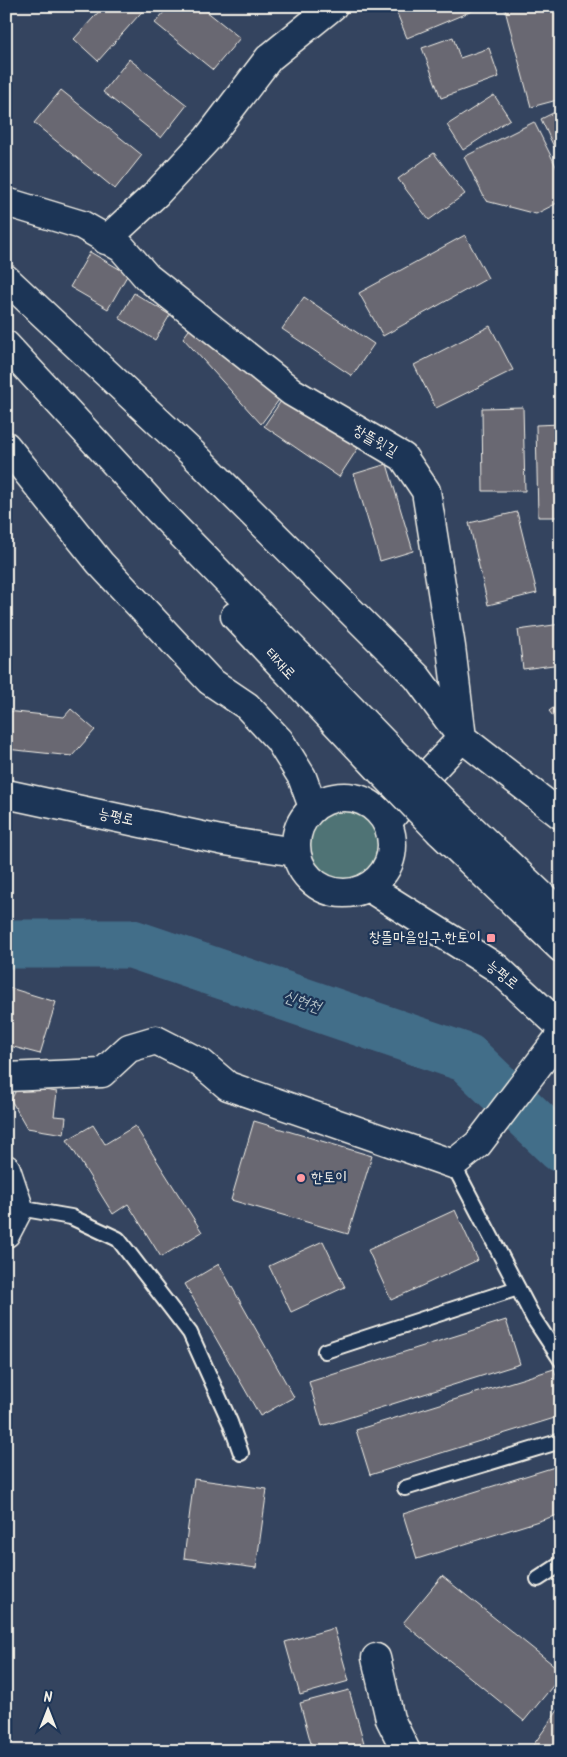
<svg xmlns="http://www.w3.org/2000/svg" width="567" height="1757" font-family="Kalam,'Poor Story',sans-serif">
<style>
.green{fill:#4f7374;stroke:#a2b2ae}
.lines{fill:none;stroke-linecap:round;stroke-linejoin:round}
.river{stroke:#436e89;stroke-width:49}
.building{fill:#696772;stroke:#f4f1e8}
.lane-casing{stroke:#f4f1e8;stroke-width:18}
.street-casing{stroke:#f4f1e8;stroke-width:31}
.secondary-casing{stroke:#f4f1e8;stroke-width:31}
.highway-casing{stroke:#f4f1e8;stroke-width:31}
.lane{stroke:#1d3557;stroke-width:14}
.street{stroke:#1d3557;stroke-width:28}
.secondary{stroke:#1d3557;stroke-width:28}
.highway{stroke:#1d3557;stroke-width:28}
.highway-bridge-casing{stroke:#f4f1e8;stroke-width:31;stroke-linecap:butt}
.highway-bridge{stroke:#1d3557;stroke-width:28}
.poi-dot{fill:#ff9aa2;stroke:#1d3557;stroke-width:2}
.labels{text-anchor:middle;dominant-baseline:central;stroke-width:4.5;stroke-linejoin:round;paint-order:stroke}
.street-label{font-size:15px;fill:#f4f1e8;stroke:#1d3557}
.poi-label{font-size:15px;fill:#f4f1e8;stroke:#1d3557;text-anchor:end}
.water-label{font-size:16px;font-style:italic;fill:#b6c3c7;stroke:#1d3557}
</style>
<rect width="100%" height="100%" fill="#34445f"/>
<filter id="ink" filterUnits="userSpaceOnUse"><feTurbulence type="fractalNoise" baseFrequency=".02" numOctaves="2"/><feDisplacementMap in="SourceGraphic" scale="10" xChannelSelector="R" yChannelSelector="G"/><feConvolveMatrix kernelMatrix="1 2 1 2 8 2 1 2 1" color-interpolation-filters="sRGB"/></filter>
<g filter="url(#ink)">
<path class="green" d="M309 845a35 35 0 1 1 70 0a35 35 0 1 1-70 0Z"/>
<g class="lines">
<path class="river" d="M6 944H132L467 1058 561 1148"/>
</g>
<path class="building" d="M104 6H147L98 61 74 39Z
M169 6H200L240 38 213 70 155 23Z
M394 6H478L479 8 407 38Z
M504 6H558L561 17V99L531 107Z
M453 37 460 58 489 48 499 77 441 98 422 48Z
M129 59 187 105 161 138 103 92Z
M61 90 142 155 115 189 34 123Z
M494 95 510 119 463 150 447 125Z
M561 109V162L541 119Z
M534 122 561 176V201L536 214 486 201 464 157Z
M434 153 465 194 429 220 398 179Z
M465 235 488 278 383 336 359 293Z
M90 252 128 274 108 309 70 287Z
M134 293 170 315 155 340 119 318Z
M304 297 374 344 352 376 282 329Z
M192 326 284 393 261 424 183 338Z
M490 326 513 370 436 408 414 365Z
M283 398 358 448 339 477 264 426Z
M523 407 525 491H483L482 408Z
M561 424V517H538L536 425Z
M387 464 413 551 380 561 354 474Z
M517 512 537 593 488 605 469 523Z
M561 624V664L523 669 518 630Z
M561 702V726L549 711Z
M71 709 95 730 72 756 6 749V711L64 717Z
M10 988 56 1002 40 1054 6 1045V1000Z
M18 1086 57 1092 54 1116 66 1117 64 1134 27 1128 11 1100Z
M254 1121 372 1156 348 1234 231 1200Z
M93 1125 105 1144 135 1126 202 1232 161 1257 128 1204 113 1214 67 1140Z
M455 1210 478 1260 391 1300 368 1250Z
M323 1241 345 1287 291 1312 269 1266Z
M219 1264 294 1397 260 1416 185 1284Z
M506 1320 520 1364 322 1426 309 1382Z
M554 1369 561 1391V1416L370 1475 356 1430Z
M561 1465V1514L417 1559 403 1514Z
M194 1479 267 1489 256 1568 184 1558Z
M442 1576 561 1671V1676L524 1721 403 1623Z
M334 1628 349 1681 300 1695 285 1642Z
M349 1690 364 1743 336 1751H313L300 1703Z
M561 1706V1751H529Z"/>
<g class="lines">
<defs>
<path id="lane" d="M453 1164 534 1319 561 1360
M19 1208 71 1217 118 1239 190 1333 230 1422 241 1453
M325 1351 518 1288
M405 1488 561 1441
M538 1579 561 1564"/>
<path id="street" d="M6 202 82 225 122 248 147 277 292 392 403 457 426 491 451 647 462 738 411 792 387 823
M106 240 157 193 208 138 269 58 333 6
M462 738 561 815
M6 1077 102 1073 129 1048 156 1040 201 1063 228 1086 453 1164 478 1144 561 1035
M6 1169 19 1208 6 1233
M376 1658 390 1719 406 1751"/>
<path id="secondary" d="M6 794 225 841 295 852
M296 845a48 48 0 1 1 96 0a48 48 0 1 1-96 0Z
M368 887 497 968 561 1027"/>
<path id="highway" d="M6 279 192 453 417 677 462 738
M6 345 159 511 392 751
M6 446 100 563 210 681 247 706 279 740 302 777 313 807
M235 616 381 771
M454 812 561 914
M440 832 561 948"/>
</defs>
<use href="#lane" class="lane-casing"/>
<use href="#street" class="street-casing"/>
<use href="#secondary" class="secondary-casing"/>
<use href="#highway" class="highway-casing"/>
<use href="#lane" class="lane"/>
<use href="#street" class="street"/>
<use href="#secondary" class="secondary"/>
<use href="#highway" class="highway"/>
<defs>
<path id="highway-bridge" d="M392 751 454 812
M381 771 440 832"/>
</defs>
<use href="#highway-bridge" class="highway-bridge-casing"/>
<use href="#highway-bridge" class="highway-bridge"/>
</g>
</g>
<g class="poi-dot">
<rect x="486" y="933" width="10" height="10" rx="2.5"/>
<circle cx="301" cy="1178" r="5"/>
</g>
<g class="labels">
<g class="street-label">
<text transform="translate(375 441) rotate(30)">창뜰윗길</text>
<text transform="translate(280 664) rotate(47)">태재로</text>
<text transform="translate(116 817) rotate(12)">능평로</text>
<text transform="translate(502 975) rotate(39)">능평로</text>
</g>
<g class="poi-label">
<text x="481" y="938">창뜰마을입구.한토이</text>
<text x="311" y="1178" text-anchor="start">한토이</text>
</g>
<g class="water-label">
<text transform="translate(302 1002) rotate(19)">신현천</text>
</g>
</g>
<rect width="567" height="1757" fill="none" stroke="#1d3557" stroke-width="25"/>
<rect x="12" y="12" width="542" height="1732" fill="none" stroke="#f4f1e8" stroke-width="2" filter="url(#ink)"/>
<g transform="translate(48 1710)" stroke="#1d3557" stroke-width="4" paint-order="stroke">
<path d="M0-4L9 19L0 12L-9 19Z" fill="#f4f1e8"/>
<text y="-8" font-size="14" font-weight="bold" text-anchor="middle" fill="#f4f1e8">N</text>
</g>
</svg>
